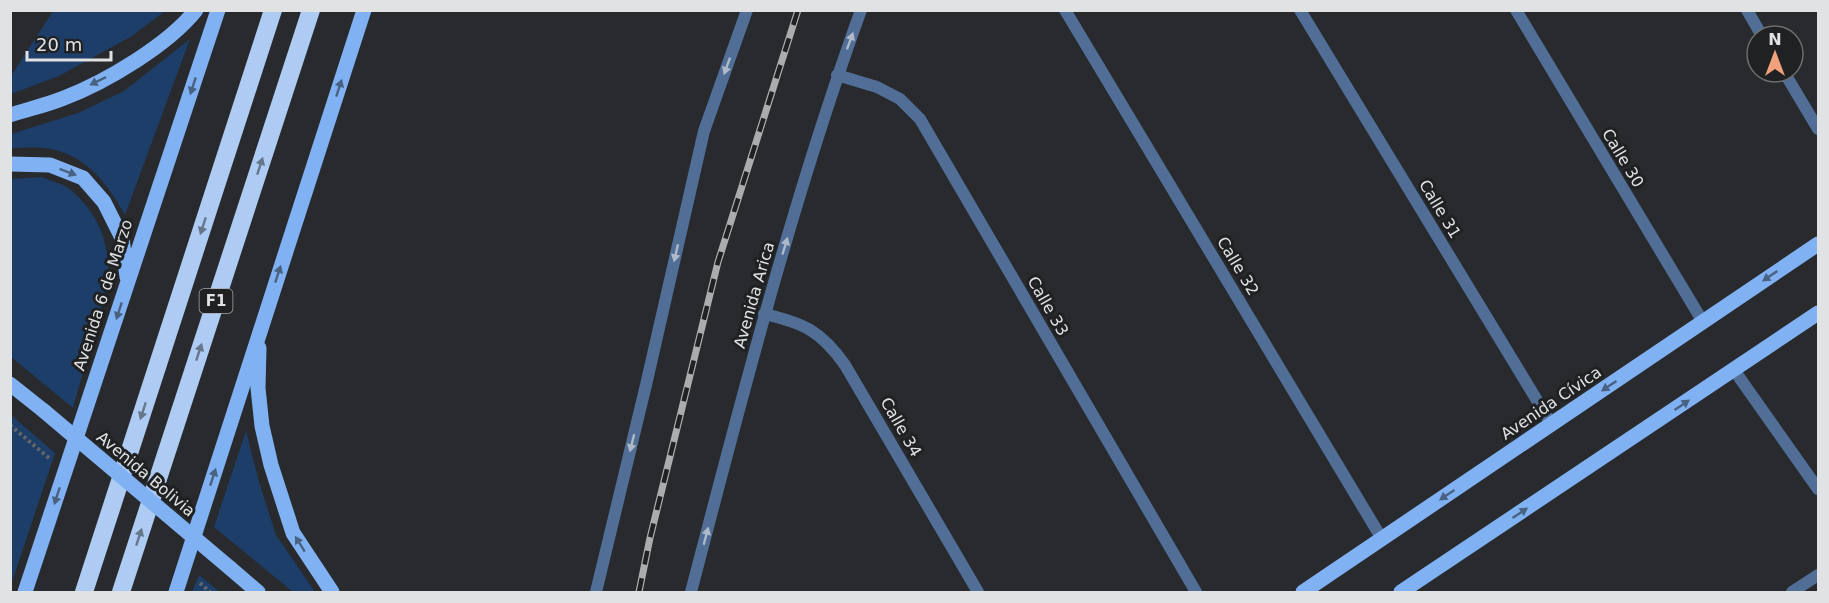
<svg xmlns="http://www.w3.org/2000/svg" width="1829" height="603" font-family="'DejaVu Sans',sans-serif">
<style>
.green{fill:#1c3e68}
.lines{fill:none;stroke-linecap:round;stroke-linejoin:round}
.path{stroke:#636567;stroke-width:4;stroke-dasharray:3 3;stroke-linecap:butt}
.street{stroke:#506e96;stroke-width:12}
.primary{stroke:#7fb1f3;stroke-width:15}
.highway{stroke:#adcbf3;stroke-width:18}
.rail-casing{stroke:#abacae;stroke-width:7}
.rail{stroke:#1f2123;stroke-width:4.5;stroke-dasharray:14;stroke-linecap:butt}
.primary-bridge{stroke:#7fb1f3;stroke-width:15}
.oneway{fill:#aeb9c9}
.oneway2{fill:#4a6281}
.oneway3{fill:#66768b}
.labels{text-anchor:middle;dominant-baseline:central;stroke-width:6;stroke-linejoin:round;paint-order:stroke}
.shield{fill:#1f2123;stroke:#a7a8aa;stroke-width:1.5}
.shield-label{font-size:15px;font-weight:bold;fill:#e1e2e4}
.street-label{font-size:16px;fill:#e1e2e4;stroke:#1f2123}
</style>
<rect width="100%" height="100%" fill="#282a2d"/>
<path class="green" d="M53 11V10L165 11 132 36 59 76 11 94V76Z
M190 39 125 215C107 183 84 152 44 148 33 147 21 148 11 148V134L78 113 124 91Z
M42 177C50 181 61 183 68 188 99 212 111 245 108 283L73 408 11 357V179Z
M11 415 55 453 11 585Z
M246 431 259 482 276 535 315 592H293L214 527Z
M199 575 220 592H192Z"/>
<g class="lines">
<path class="path" d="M10 425 49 458
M200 583 210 592"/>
<path class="street" d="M1065 10 1382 539
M1300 10 1552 425
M1516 10 1703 322
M1747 10 1762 36
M1784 72 1818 129
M837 75 877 87 900 99 920 119 1196 592
M764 314C804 323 821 331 845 365L978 592
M1734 370 1818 489
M596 592 646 385 704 131 747 10
M691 592C742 397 792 201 861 10
M1792 592 1818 575"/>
<path class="primary" d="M10 115C28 109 47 105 64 98 106 82 168 45 196 10
M10 164 50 165 83 178 104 202 122 238 127 277
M259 348 258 388 262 426 271 465 293 533 332 592
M10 384 44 411
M230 568 258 592
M25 592 218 10
M176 592 364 10
M1303 592 1818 244
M1401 592 1818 313"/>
<path class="highway" d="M84 592 273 10
M121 592 311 10"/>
<defs>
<path id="rail" d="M639 592 650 538 718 262 798 10"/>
</defs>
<use href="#rail" class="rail-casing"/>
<use href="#rail" class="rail"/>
<path class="primary-bridge" d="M44 411 230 568"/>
</g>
<defs><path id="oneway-solid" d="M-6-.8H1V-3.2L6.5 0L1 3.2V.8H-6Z" transform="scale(1.5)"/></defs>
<g class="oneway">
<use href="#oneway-solid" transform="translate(850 41) rotate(-70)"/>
<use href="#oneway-solid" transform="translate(727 66) rotate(110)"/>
<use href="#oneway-solid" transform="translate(785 246) rotate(-73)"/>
<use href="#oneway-solid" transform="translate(676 253) rotate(103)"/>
<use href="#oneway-solid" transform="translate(632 443) rotate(104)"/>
<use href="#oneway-solid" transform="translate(706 536) rotate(-75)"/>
</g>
<g class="oneway2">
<use href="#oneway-solid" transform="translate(98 81) rotate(154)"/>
<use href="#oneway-solid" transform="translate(193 86) rotate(108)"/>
<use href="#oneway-solid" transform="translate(339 88) rotate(-72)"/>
<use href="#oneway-solid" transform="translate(68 172) rotate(21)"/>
<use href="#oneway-solid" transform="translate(278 274) rotate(-72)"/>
<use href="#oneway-solid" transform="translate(1770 276) rotate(146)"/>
<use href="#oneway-solid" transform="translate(119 311) rotate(108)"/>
<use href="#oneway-solid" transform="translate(1609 386) rotate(146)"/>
<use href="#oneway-solid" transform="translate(1682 405) rotate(-34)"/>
<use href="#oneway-solid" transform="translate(213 477) rotate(-72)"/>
<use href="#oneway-solid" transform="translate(1447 495) rotate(146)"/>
<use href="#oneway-solid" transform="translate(57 496) rotate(108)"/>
<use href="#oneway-solid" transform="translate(1520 513) rotate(-34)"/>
<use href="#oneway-solid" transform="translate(300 544) rotate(-122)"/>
</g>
<g class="oneway3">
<use href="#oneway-solid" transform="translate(260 166) rotate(-72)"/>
<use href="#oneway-solid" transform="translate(203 226) rotate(108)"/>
<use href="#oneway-solid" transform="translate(199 352) rotate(-72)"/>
<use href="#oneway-solid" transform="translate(143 411) rotate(108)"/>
<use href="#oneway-solid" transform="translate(139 537) rotate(-72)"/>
</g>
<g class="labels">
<rect class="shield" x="199.5" y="289" width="33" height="24" rx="4.5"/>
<g class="shield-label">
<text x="216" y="301">F1</text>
</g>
<g class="street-label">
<text transform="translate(1623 158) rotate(59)">Calle 30</text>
<text transform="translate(1440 209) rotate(59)">Calle 31</text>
<text transform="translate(1238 266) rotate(59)">Calle 32</text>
<text transform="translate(103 295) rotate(-72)">Avenida 6 de Marzo</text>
<text transform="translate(754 295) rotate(-74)">Avenida Arica</text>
<text transform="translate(1048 306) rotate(60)">Calle 33</text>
<text transform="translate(1551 403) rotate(-34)">Avenida Cívica</text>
<text transform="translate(901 427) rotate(60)">Calle 34</text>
<text transform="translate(146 474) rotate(40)">Avenida Bolivia</text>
</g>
</g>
<rect width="1829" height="603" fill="none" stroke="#e1e2e4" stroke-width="24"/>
<g transform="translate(1775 54)"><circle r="28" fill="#1f2123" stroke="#6d6e70" stroke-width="1.5"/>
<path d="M0-4.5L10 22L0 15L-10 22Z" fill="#f1a17c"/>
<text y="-9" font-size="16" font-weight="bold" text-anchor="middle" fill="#e1e2e4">N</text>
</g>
<path d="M27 51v9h84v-9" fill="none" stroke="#e1e2e4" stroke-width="3"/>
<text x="36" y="51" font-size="18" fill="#e1e2e4" stroke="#1f2123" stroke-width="4.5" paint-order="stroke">20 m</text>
</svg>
